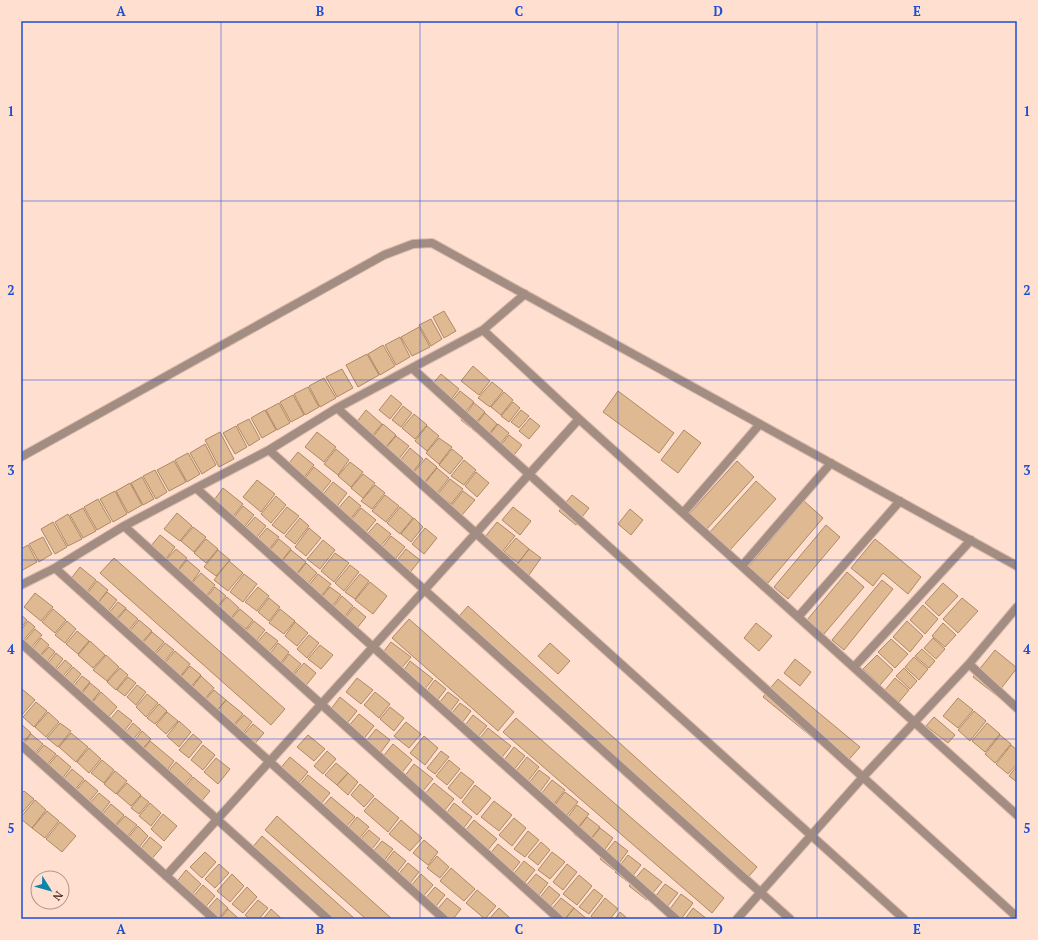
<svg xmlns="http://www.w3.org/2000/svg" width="1038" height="940" font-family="'PT Serif',serif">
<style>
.building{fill:#dfb992;stroke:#ae8964}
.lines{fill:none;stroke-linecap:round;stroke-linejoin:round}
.minor-casing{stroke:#d9bbac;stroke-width:10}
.minor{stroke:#a38d83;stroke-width:8}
.grid{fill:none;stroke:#1d4ed8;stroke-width:1;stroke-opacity:0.55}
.neatline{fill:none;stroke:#1d4ed8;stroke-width:1.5}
.grid-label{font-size:13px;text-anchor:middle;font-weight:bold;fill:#1d4ed8}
</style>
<rect width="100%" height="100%" fill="#ffdfcf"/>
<path class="building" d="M444 311 456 331 444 338 433 317Z
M431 319 442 339 431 346 419 325Z
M419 327 430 347 412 356 401 337Z
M400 337 410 357 396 365 385 345Z
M383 345 395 366 380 375 368 354Z
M367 354 379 375 358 387 346 365Z
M473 366 490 381 479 395 461 381Z
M342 369 353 388 337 397 326 377Z
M441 374 459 389 449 402 430 387Z
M324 378 336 398 320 407 309 386Z
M492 382 503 391 490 407 478 398Z
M308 387 319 407 305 415 294 394Z
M460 391 474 402 463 414 450 403Z
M618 391 674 433 659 453 603 412Z
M504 392 513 400 501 415 491 407Z
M293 395 304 415 291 422 280 402Z
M391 395 402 404 390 419 379 410Z
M513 402 520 408 509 422 501 416Z
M279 403 290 423 277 430 266 410Z
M474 403 485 412 471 428 461 420Z
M403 406 412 413 401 427 392 420Z
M265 410 276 430 262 438 251 418Z
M366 410 382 424 372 436 356 423Z
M521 410 529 416 519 428 511 422Z
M485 413 497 424 485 439 472 429Z
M414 414 427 425 415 439 402 428Z
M530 418 540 426 529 439 519 431Z
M249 419 260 439 249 446 237 425Z
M383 424 396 435 385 448 372 438Z
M498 424 509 433 496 449 485 440Z
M236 426 247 447 235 454 223 433Z
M427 426 439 436 427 451 415 441Z
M684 430 701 443 678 473 661 460Z
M220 432 234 459 219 467 205 440Z
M317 432 336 447 324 462 305 447Z
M509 435 522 445 510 460 497 450Z
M396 436 409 446 398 460 385 449Z
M439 438 452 447 439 464 426 453Z
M205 444 216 465 202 474 190 453Z
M410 448 423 459 412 473 399 462Z
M336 449 349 460 338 475 324 464Z
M452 449 463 458 450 474 439 465Z
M298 452 314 465 301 481 285 468Z
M188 453 200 474 187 482 175 460Z
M426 458 437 467 424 483 413 473Z
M464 460 476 470 464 485 451 476Z
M174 461 186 482 169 491 157 470Z
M737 461 754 477 706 530 689 514Z
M350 462 363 472 351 487 338 476Z
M314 467 331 481 319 496 302 482Z
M437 468 449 478 437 493 425 483Z
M155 470 167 492 156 499 143 476Z
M476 472 489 483 477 497 465 486Z
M363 474 375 483 363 498 351 488Z
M142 477 154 499 143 505 131 483Z
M450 479 463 489 451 504 438 494Z
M257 480 275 494 261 512 243 497Z
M756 481 776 499 730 550 710 532Z
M333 482 347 493 335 509 321 497Z
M130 483 142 505 128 513 116 491Z
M375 485 385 493 372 509 361 501Z
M223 488 243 504 230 520 211 504Z
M115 491 127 514 113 522 100 499Z
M463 491 475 500 462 515 451 506Z
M385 495 399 506 386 522 372 511Z
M572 495 589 508 576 525 559 511Z
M276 496 286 505 271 523 261 514Z
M349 496 361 506 348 522 335 512Z
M98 499 111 522 97 530 84 507Z
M804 501 823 518 768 583 748 567Z
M243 506 254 515 241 531 230 522Z
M287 507 299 516 284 534 272 525Z
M400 507 413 518 400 534 387 523Z
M513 507 531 521 520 535 502 520Z
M83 508 96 531 83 538 70 515Z
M361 508 376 520 362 537 347 525Z
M630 509 643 520 631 535 618 524Z
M177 513 192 526 180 541 164 529Z
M68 514 82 539 68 546 55 522Z
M255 517 266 526 253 542 242 532Z
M300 518 309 526 295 544 285 536Z
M414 518 423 527 411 542 401 534Z
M53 522 67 547 55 554 41 529Z
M497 522 515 536 502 552 485 537Z
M377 523 391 534 377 550 363 539Z
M826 525 840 537 788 599 774 587Z
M193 527 206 537 194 552 181 541Z
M267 528 279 537 267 552 255 542Z
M309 528 321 538 306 556 295 547Z
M425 528 437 538 424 554 412 544Z
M160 535 175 547 166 559 150 547Z
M391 536 405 547 392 563 379 551Z
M43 537 52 554 39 562 29 544Z
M516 538 529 549 518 563 504 552Z
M206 539 218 549 206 563 194 553Z
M279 539 291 549 278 565 266 555Z
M875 539 921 577 908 594 883 573 873 586 851 568Z
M323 540 335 550 320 569 307 559Z
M28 545 37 562 21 571V549Z
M176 549 187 558 178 570 166 560Z
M406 549 420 560 408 575 394 564Z
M529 549 541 558 529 575 516 566Z
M218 550 230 560 216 576 204 567Z
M291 550 306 562 293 578 278 566Z
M335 553 349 563 334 582 321 571Z
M114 558 285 709 271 725 100 573Z
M187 560 200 571 192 582 178 571Z
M229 561 243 573 228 591 214 580Z
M306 563 317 573 304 588 293 579Z
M350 565 359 572 344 591 335 583Z
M80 567 96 580 86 593 70 580Z
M847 572 864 587 824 634 807 620Z
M201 573 215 585 207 595 192 583Z
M244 574 257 584 243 602 230 592Z
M318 574 331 584 318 600 305 590Z
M360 574 369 581 355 599 345 592Z
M882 580 893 589 844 650 832 640Z
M97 581 108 590 97 604 86 595Z
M370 582 387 596 373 614 355 600Z
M943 583 958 596 939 616 925 603Z
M215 587 226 596 218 606 207 597Z
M258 587 269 596 257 611 245 602Z
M330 587 341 595 329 610 318 601Z
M107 592 117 600 107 613 96 605Z
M35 593 53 607 41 621 24 607Z
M342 596 353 606 341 621 329 612Z
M227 597 239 608 231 618 218 607Z
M269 598 280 607 269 621 258 612Z
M962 598 978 611 958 633 943 619Z
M118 602 126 608 115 620 108 614Z
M923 605 938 619 925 634 910 620Z
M468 606 757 867 743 883 454 622Z
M354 607 366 617 353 633 341 623Z
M53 609 66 620 55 633 42 622Z
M126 609 138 619 128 631 116 621Z
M240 609 253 620 246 629 232 618Z
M280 609 295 621 284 634 269 623Z
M21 615 27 620 21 628Z
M409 619 514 712 498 731 392 638Z
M139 620 152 631 141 643 129 632Z
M28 621 35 627 21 643V630Z
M67 621 76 629 65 643 55 635Z
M254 621 265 630 257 640 246 631Z
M907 621 923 636 910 652 893 637Z
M295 622 308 633 297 646 285 636Z
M756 623 772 636 759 651 744 638Z
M943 623 956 635 945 647 932 636Z
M35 629 42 635 30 649 23 643Z
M77 631 89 641 78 654 66 644Z
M152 632 164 642 153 655 141 645Z
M266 632 278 641 268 653 256 644Z
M309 635 319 643 307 658 297 649Z
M41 638 49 645 38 658 31 651Z
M933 638 945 649 936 659 924 648Z
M891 639 908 654 895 668 878 652Z
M90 641 105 655 93 668 78 655Z
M391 642 411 657 400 670 381 655Z
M165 643 174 650 162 664 154 656Z
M278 643 289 652 280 664 269 655Z
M550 643 570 661 558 674 538 656Z
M320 645 333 655 321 669 308 659Z
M49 647 55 652 45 664 38 659Z
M922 649 935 661 929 668 915 656Z
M995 650 1017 668 996 695 973 677Z
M175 651 190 664 179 678 163 665Z
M56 653 63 659 53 672 46 666Z
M289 654 301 664 292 675 280 666Z
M106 655 119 667 107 681 93 670Z
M877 655 893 670 880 685 863 669Z
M914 657 928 669 919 680 905 667Z
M795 659 811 672 800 686 784 673Z
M65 660 72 666 60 679 53 674Z
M410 661 433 679 424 690 402 673Z
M304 663 316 673 304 688 291 678Z
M190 666 201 675 190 688 179 679Z
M73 667 81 674 70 688 61 681Z
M120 668 128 675 116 690 107 682Z
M904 668 917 681 910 689 896 676Z
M82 676 90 682 79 695 72 688Z
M201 676 214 688 203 701 190 690Z
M128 677 136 683 125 696 117 690Z
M357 678 373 690 361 704 346 692Z
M895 678 909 690 899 702 885 690Z
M778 679 860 747 845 764 763 697Z
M435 680 446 689 436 702 425 693Z
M90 683 100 691 90 704 80 696Z
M137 685 146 692 136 705 127 697Z
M22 689 35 700 21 716V690Z
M214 690 226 700 216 712 204 701Z
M101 692 117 707 106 720 90 705Z
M375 692 390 704 379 718 364 705Z
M448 692 459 700 450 712 439 703Z
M147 694 158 703 146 717 136 707Z
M340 697 357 711 345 726 328 713Z
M958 698 973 710 958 728 943 716Z
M226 700 243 714 232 727 215 713Z
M36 702 47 711 34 727 23 717Z
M460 703 471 711 459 727 448 718Z
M159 704 167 711 155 724 147 718Z
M390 707 404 718 394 731 380 719Z
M118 710 132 721 121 735 107 723Z
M974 711 986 721 970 741 958 730Z
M48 712 59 722 46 737 35 727Z
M167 712 178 721 166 734 156 725Z
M359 714 374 726 362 741 346 729Z
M244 715 252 722 241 736 232 728Z
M473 715 487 726 476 739 463 728Z
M934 717 955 735 948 743 926 726Z
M516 718 724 898 712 913 503 732Z
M179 721 191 732 179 747 167 736Z
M406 722 421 734 409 748 394 736Z
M60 723 71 731 58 747 47 738Z
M133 723 141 730 130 743 122 737Z
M987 723 1000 734 985 752 972 741Z
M21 724 31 733 21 745Z
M253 724 264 733 251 748 240 739Z
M488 728 511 746 499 761 476 743Z
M376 729 390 740 378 756 363 745Z
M142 731 151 739 140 752 131 745Z
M71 733 88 747 76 762 59 747Z
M31 734 43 744 33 756 21 747Z
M193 734 202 742 189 758 179 750Z
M308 735 325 749 314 761 297 747Z
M1000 735 1011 744 995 763 985 754Z
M424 736 438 748 425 765 410 753Z
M150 741 174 761 165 773 141 752Z
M393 744 412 760 400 775 381 759Z
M44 745 56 754 45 767 34 757Z
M203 745 215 755 203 770 191 760Z
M1011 745 1017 750V764L1008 774 996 764Z
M514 747 525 756 512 772 501 764Z
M89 748 101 759 89 773 77 762Z
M327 751 336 759 323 774 314 766Z
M441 751 449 757 435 774 427 768Z
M57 755 71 767 61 780 46 768Z
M290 757 308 772 296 786 278 771Z
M527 757 539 767 524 786 512 776Z
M216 758 230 769 218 784 204 772Z
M102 760 114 770 104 783 91 773Z
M449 760 460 769 447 785 436 776Z
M176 762 192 776 182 787 166 774Z
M336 763 348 773 337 785 325 775Z
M414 764 433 779 422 792 404 777Z
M1017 766V782L1009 776Z
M72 769 84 779 73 792 61 782Z
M539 770 550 778 537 796 526 787Z
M115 771 127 781 116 794 104 784Z
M461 772 474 782 461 799 448 788Z
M348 773 358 782 348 795 337 785Z
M308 775 330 793 320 805 298 787Z
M193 777 210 791 200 803 183 789Z
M85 780 98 791 86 805 73 794Z
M552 780 565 790 551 808 538 798Z
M127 783 141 795 131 806 117 794Z
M434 783 454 799 444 811 424 795Z
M360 784 374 796 364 807 351 795Z
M475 785 491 798 477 815 462 802Z
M24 791 34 799 21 814V794Z
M565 792 578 802 563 820 551 810Z
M99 793 110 802 99 816 87 806Z
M141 796 149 802 139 814 131 808Z
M331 797 355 817 345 828 321 808Z
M375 798 399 818 388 832 364 811Z
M35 800 46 810 32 828 21 819V817Z
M494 801 512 815 499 831 481 817Z
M150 803 161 813 151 826 139 816Z
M454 803 472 817 463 829 445 815Z
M111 804 124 815 113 828 100 817Z
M577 805 589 814 575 831 564 822Z
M47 811 59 821 45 838 32 828Z
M163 814 177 826 164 841 151 829Z
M125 816 137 825 125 839 113 829Z
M277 816 392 919H366L265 830Z
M357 817 369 827 357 841 345 832Z
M587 817 600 827 587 844 574 834Z
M514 818 526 828 512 846 499 835Z
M401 820 422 838 410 851 389 834Z
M474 820 497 839 487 851 464 832Z
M60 822 76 836 62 852 46 839Z
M138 826 148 836 137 850 126 840Z
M600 828 613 838 601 855 587 844Z
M369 830 380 839 369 853 357 843Z
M528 831 539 840 525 857 514 849Z
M262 836 355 919H330L251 849Z
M150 837 162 847 149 862 138 852Z
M424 840 438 852 428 865 413 853Z
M382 841 393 849 383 862 372 853Z
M615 841 628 851 614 870 600 859Z
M541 842 550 850 538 865 528 857Z
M498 844 520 862 511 873 489 855Z
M394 851 406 861 395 875 383 865Z
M205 852 216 862 202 878 190 867Z
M552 852 565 862 550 879 538 870Z
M628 855 641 865 628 882 615 872Z
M437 856 449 867 440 878 427 868Z
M524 861 535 870 522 886 511 877Z
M408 863 419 872 407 887 396 877Z
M219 864 229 873 215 888 205 879Z
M567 864 577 872 563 890 553 882Z
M451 868 475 889 464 901 440 881Z
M644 868 662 882 647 900 629 886Z
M186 870 201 884 190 897 175 884Z
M232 874 244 886 230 902 217 891Z
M421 874 433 885 421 899 409 888Z
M536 874 548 883 536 899 523 889Z
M579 875 592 886 577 905 563 894Z
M665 884 678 893 663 912 651 902Z
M203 885 215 896 202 911 190 900Z
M549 886 560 895 549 908 538 900Z
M247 887 257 897 243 913 232 904Z
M435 887 445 895 433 910 423 901Z
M594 889 603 896 589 914 579 907Z
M477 890 496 906 485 919 466 903Z
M681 894 693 903 681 919H674L667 913Z
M217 898 228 908 218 919H210L204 913Z
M447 898 461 909 453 919H444L435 912Z
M561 898 574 908 565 919H558L549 912Z
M605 898 618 909 610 919H594L591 916Z
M258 900 268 908 259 919H250L245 915Z
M499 908 511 919H489Z
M574 908 587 919H565Z
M693 908 707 919H685Z
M228 909 239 919H220Z
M271 909 282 919H263Z
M620 912 628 919H615Z"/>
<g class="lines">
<defs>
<path id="minor" d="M483 330 579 419 1017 815
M412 368 1017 917
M337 408 904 919
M269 450 790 919
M21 457 384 255 413 244 432 243 1017 566
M196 488 676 919
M683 513 760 424
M124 526 559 919
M742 566 831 463
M55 568 444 919
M21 585 55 568 124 526 196 488 269 450 337 408 483 330 525 294
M798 617 900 501
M21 643 328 919
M969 664 1017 708
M854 667 971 540
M21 745 214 919
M166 876 579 419
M737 919 863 777 969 664 1017 607"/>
</defs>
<use href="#minor" class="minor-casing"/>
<use href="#minor" class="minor"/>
</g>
<path class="grid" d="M221 21V919M420 21V919M618 21V919M817 21V919M21 201H1017M21 380H1017M21 560H1017M21 739H1017"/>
<rect width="1038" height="940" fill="none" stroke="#ffdfcf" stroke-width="44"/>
<g transform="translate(50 890) rotate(127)"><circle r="19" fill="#ffdfcf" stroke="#b3978a"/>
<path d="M0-3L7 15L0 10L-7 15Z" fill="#0d85aa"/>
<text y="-6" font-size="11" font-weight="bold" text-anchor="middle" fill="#402c22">N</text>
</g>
<rect x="22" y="22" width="994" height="896" class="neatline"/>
<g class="grid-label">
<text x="121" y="16">A</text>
<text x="320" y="16">B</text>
<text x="519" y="16">C</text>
<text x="718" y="16">D</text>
<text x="917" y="16">E</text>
<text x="11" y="116">1</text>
<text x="1027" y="116">1</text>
<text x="11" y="295">2</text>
<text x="1027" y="295">2</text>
<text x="11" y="475">3</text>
<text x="1027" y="475">3</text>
<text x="11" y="654">4</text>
<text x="1027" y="654">4</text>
<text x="11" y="833">5</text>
<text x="1027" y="833">5</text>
<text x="121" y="934">A</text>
<text x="320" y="934">B</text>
<text x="519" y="934">C</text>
<text x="718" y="934">D</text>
<text x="917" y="934">E</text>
</g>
</svg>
